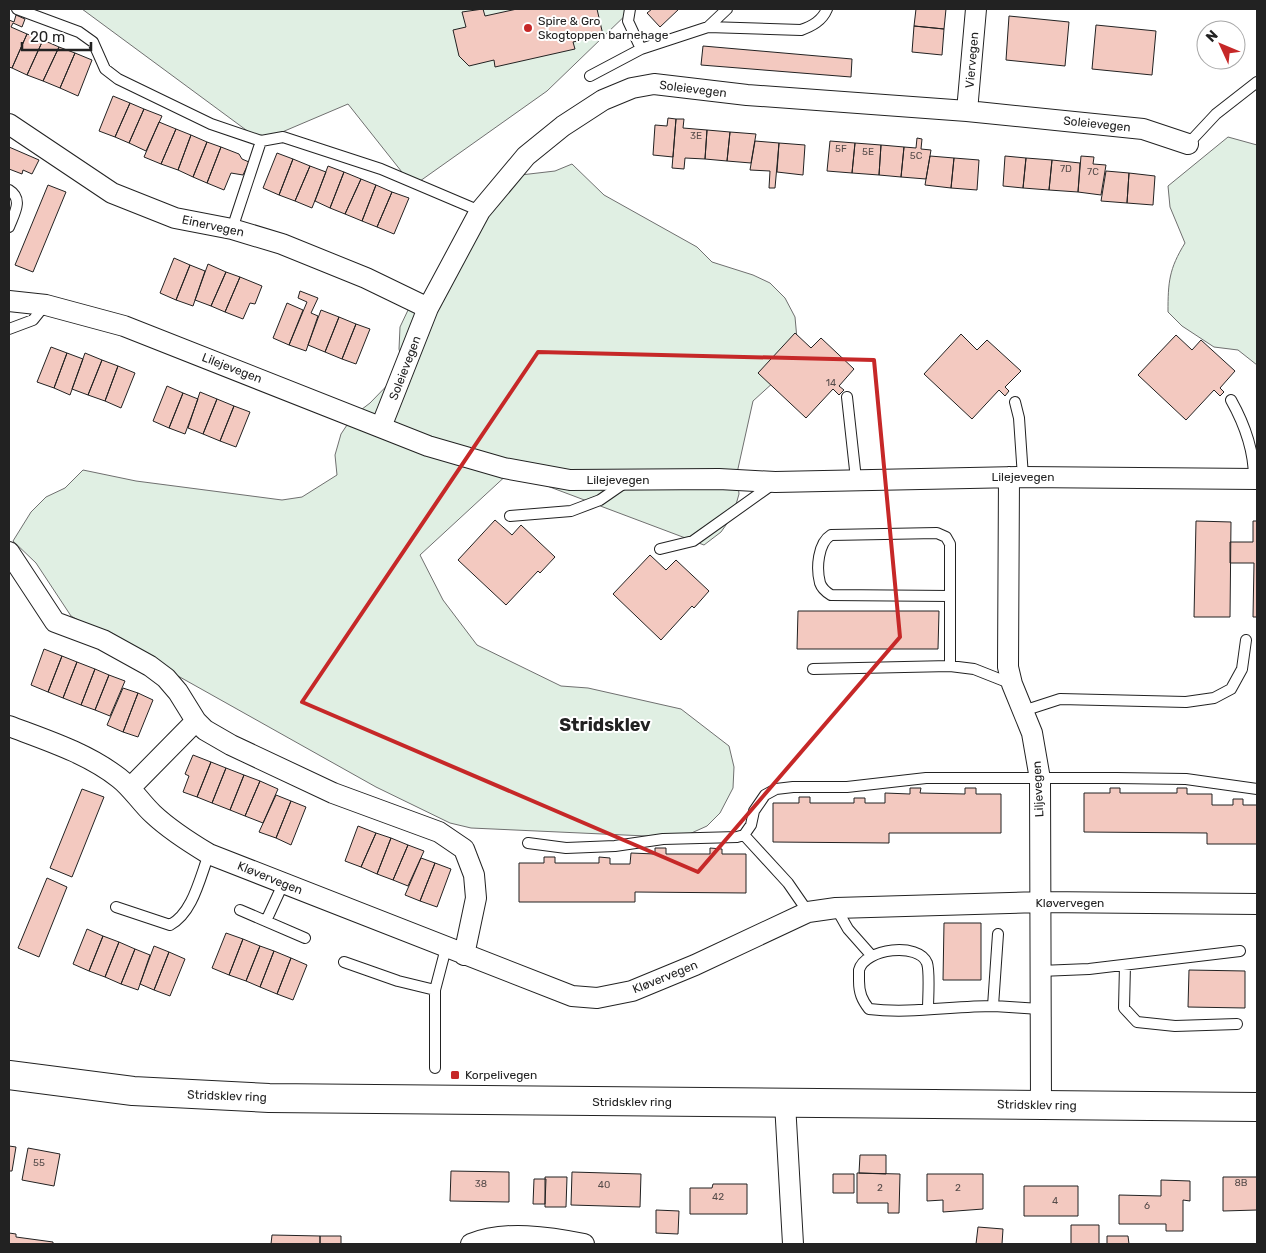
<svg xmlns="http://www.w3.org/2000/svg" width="1266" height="1253" font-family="Rubik,sans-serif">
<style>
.green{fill:#e0efe3;stroke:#6f6f6f}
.building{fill:#f3c9c0;stroke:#222}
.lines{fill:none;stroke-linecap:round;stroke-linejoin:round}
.lane-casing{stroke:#222;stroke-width:12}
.street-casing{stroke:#222;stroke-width:22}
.secondary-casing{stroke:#222;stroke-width:30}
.lane{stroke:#fff;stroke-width:10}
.street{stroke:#fff;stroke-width:20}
.secondary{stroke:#fff;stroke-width:28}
.marked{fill:none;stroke:#c62828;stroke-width:4;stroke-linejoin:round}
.poi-dot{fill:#c62828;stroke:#fff;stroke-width:2}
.labels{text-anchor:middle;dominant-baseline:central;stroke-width:4;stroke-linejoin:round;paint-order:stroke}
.number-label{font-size:10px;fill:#564c4a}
.poi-label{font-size:12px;fill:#222;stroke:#fff;text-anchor:start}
.street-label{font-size:12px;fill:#222;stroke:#fff}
.district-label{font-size:18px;font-weight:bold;fill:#222;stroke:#fff}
</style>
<rect width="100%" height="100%" fill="#fff"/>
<path class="green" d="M82 9H632L547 91 413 186 348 104 261 141Z
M1228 137 1257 145V365L1238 350 1214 347 1182 326 1168 312C1168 282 1169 269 1185 243L1170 207 1168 186Z
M572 164 604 195 697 247 712 262 753 275 770 283 785 298 795 317 797 339 775 381 753 401 737 473 739 494 733 515 721 532 704 545 510 472 420 555 443 600 477 645 561 686 588 688 681 709 729 746 734 767 733 788 720 813 707 826 687 835 668 837 471 828 450 823 376 787 71 616 36 563 13 541 31 512 46 497 65 488 83 470 136 481 282 500 302 497 337 475 335 455 341 434 353 416 370 403 404 368 399 349 400 327 409 308 429 289 512 176 555 171Z"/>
<path class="building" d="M483 9 485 16 517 9H597L603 35 573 42 575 49 495 67 494 60 469 66 459 56 453 30 466 27 462 12Z
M652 9H679L660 27 647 13Z
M916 9H946L944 29 914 26Z
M16 15 25 19 22 27 13 23 11 27 27 34 12 68 9 67V20L14 22Z
M1009 16 1069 22 1065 66 1006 60Z
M1096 25 1156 31 1152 75 1092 69Z
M914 26 944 29 942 55 912 52Z
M27 34 43 40 27 75 12 68Z
M43 40 59 47 43 81 27 75Z
M703 46 852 59 851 77 701 65Z
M59 47 75 53 60 88 43 81Z
M75 53 92 60 78 96 60 88Z
M113 96 130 103 115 137 99 131Z
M130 103 144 109 129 143 115 137Z
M144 109 162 116 146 151 129 143Z
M668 118 676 119 673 157 653 155 655 125 667 126Z
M676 119H684L683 128 707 130 705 159 685 158 684 169 672 168Z
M159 122 176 129 161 164 144 157Z
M176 129 191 135 178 170 161 164Z
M707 130 730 132 727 161 705 159Z
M730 132 756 134 751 163 727 161Z
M191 135 207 142 193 177 178 170Z
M917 138 922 139 921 149 931 150 926 179 901 177 904 147 916 148Z
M755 141 779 143 775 188H769L770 171 750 170Z
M830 141 855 143 852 173 827 171Z
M207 142 221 147 207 183 193 177Z
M779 143 805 145 803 175 777 172Z
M855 143 881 145 879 175 852 173Z
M881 145 904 147 901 177 879 175Z
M9 147 39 160 32 174 23 170 22 174 9 169Z
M221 147 239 154 242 159 249 162 243 175 231 173 224 190 207 183Z
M277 153 293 159 279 195 263 188Z
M930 156 954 158 951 188 925 185Z
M1005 156 1026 158 1023 188 1003 186Z
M1081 156 1094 157 1093 164 1106 165 1101 195 1078 192Z
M954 158 979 160 977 190 951 188Z
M1026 158 1052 160 1049 190 1023 188Z
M293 159 310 166 295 201 279 195Z
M1052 160 1080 163 1078 192 1049 190Z
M310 166 326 172 312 208 295 201Z
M328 166 344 172 330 208 315 201Z
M1106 171 1129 173 1127 203 1101 201Z
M344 172 361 179 345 214 330 208Z
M1129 173 1155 176 1153 205 1127 203Z
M361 179 376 185 362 221 345 214Z
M48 185 66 192 33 272 15 265Z
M376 185 392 192 377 227 362 221Z
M392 192 409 198 394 234 377 227Z
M174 258 190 265 176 300 160 293Z
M208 264 226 272 211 306 195 300Z
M190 265 205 271 193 306 176 300Z
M226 272 240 277 225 312 211 306Z
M240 277 262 286 255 304 250 303 243 319 225 312Z
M300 291 318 298 311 313 318 316 306 351 289 345 307 302 298 298Z
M287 303 303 310 289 345 273 338Z
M321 310 339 317 325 352 308 345Z
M339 317 356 324 342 359 325 352Z
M356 324 370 329 356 364 342 359Z
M795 333 811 348 821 338 854 369 839 386 844 390 839 395 833 389 806 418 758 373Z
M961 334 977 350 987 340 1021 371 1005 387 1009 391 1005 396 999 390 972 419 924 374Z
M1176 335 1192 350 1201 340 1235 371 1220 388 1224 392 1220 396 1214 390 1186 420 1138 375Z
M51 347 67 353 54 388 37 382Z
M67 353 83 359 70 395 54 388Z
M85 353 102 360 88 395 72 389Z
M102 360 118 366 105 401 88 395Z
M118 366 135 373 121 408 105 401Z
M167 386 183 393 169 428 153 421Z
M200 392 217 399 203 434 188 428Z
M183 393 198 399 185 434 169 428Z
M217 399 234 406 220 441 203 434Z
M234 406 250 412 236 447 220 441Z
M495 520 512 535 521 525 555 557 540 573 538 571 506 605 458 560Z
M1196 521 1231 522 1230 617H1194Z
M1253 521H1257V617H1253L1254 563H1230V542H1253Z
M650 555 666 570 676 560 709 591 694 608 692 606 661 640 613 594Z
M798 611H939L938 649H797Z
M44 649 62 656 48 692 31 685Z
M62 656 77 662 63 698 48 692Z
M77 662 95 669 81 705 63 698Z
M95 669 109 675 95 710 81 705Z
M109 675 125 681 110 716 95 710Z
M123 688 138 693 123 732 107 725Z
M138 693 153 700 138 737 123 732Z
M193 755 211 762 197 797 183 792 189 776 185 774Z
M211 762 226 768 212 803 197 797Z
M226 768 244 775 230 810 212 803Z
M244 775 260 781 245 816 230 810Z
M260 781 278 789 263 823 245 816Z
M910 788H921L920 793 965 794V788H976V794H1001V833H889V843L773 842V803H799V797H810V803H854V798H865V803H885V793L910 794Z
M1110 788H1120V793H1177V788H1187V794H1212V805H1233V799H1243V805H1257V844H1207V833L1084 832V793H1110Z
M82 789 104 797 72 877 50 868Z
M276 795 291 801 276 838 259 832Z
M291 801 306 807 291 845 276 838Z
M358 826 376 833 361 867 345 861Z
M376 833 391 838 377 874 361 867Z
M391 838 408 845 393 880 377 874Z
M408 845 424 851 408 886 393 880Z
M655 848H666V854H710V848L722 849V854H746V893L635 892V902H519V863H544V857H555V863H599V857L610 858V864H630L631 853 655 854Z
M421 858 435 863 420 901 405 895Z
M435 863 451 869 437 907 420 901Z
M47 878 67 887 39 957 18 948Z
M944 923H981V980H943Z
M87 929 103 936 89 971 73 964Z
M226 933 243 939 229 975 212 968Z
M103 936 119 942 105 977 89 971Z
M243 939 260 946 246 981 229 975Z
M119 942 135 949 121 984 105 977Z
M154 946 169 952 154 990 140 984Z
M260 946 274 951 260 987 246 981Z
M135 949 150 955 138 990 121 984Z
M274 951 291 958 277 994 260 987Z
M169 952 185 959 170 996 154 990Z
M291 958 307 965 293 1000 277 994Z
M1189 970 1245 971V1008L1188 1007Z
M9 1146 16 1147 12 1171H9Z
M28 1148 60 1154 54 1186 22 1180Z
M860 1155H886V1174L859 1173Z
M451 1171 509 1172V1202L450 1201Z
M572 1172 641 1174 640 1207 571 1205Z
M857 1173 900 1174 899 1213H888V1203H857Z
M833 1174H854V1193H833Z
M927 1174H983V1209L943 1212V1200L927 1201Z
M545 1177H567L566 1207H545Z
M1223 1177H1257V1210L1223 1211Z
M534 1179H546L545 1204H533Z
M1161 1180 1190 1181V1201L1183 1200V1231H1166V1224H1119V1195L1161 1196Z
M713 1184H747V1214H690V1188H712Z
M1024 1186H1078V1216H1024Z
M656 1210 679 1211 678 1234 656 1233Z
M1071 1225H1099V1244H1071Z
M978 1227 1003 1229 1002 1244H976Z
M9 1233 16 1234V1237L53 1242V1244H9Z
M272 1235 320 1236V1244H271Z
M320 1236H341V1244H320Z
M1107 1236H1128L1129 1244H1107Z"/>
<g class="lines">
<defs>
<path id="lane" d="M17 9 79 32 93 42 105 69 118 79 211 124 261 141 283 137 381 169 480 211
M630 9 628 21 641 49
M708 27 801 30C812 26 822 21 827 9
M590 76 641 49 708 27 727 9
M1188 144 1216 114 1257 82
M9 190C24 199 14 214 9 227
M232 229 261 141
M9 329 33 320 45 305
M847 397 856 479
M1231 400C1245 425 1254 450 1254 478
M1015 402 1019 418 1023 477
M510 516 571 511 600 500 626 482
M660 549 693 541 773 484
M950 596 831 595C826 592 822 589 820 583 816 568 818 543 831 535L937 533 946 537 950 544V666
M813 669 950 666 974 669 1012 684
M1023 711 1060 699 1186 702 1214 698 1231 689 1242 669 1246 640
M744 835 788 883 808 912
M528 843 566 848 615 846 663 839 737 837 744 835 751 825 754 811 765 795 776 789 793 787H847L926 778H1117L1186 779 1257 789
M116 907 170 925C193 913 200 877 209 854
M836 908 848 929 871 955
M240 910 305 938
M266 921 283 884
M344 962 398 981 435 990
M1125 965 1124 1008 1137 1022 1175 1026 1237 1024
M1040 971 1089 969 1240 951
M993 1006 998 934
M928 1009C928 998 930 972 927 963 919 942 865 948 859 970 859 973 859 978 859 981 859 993 862 1000 869 1009 910 1014 952 1006 994 1006 1009 1007 1025 1008 1040 1009
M435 1068V990L446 948"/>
<path id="street" d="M967 111 976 9
M9 124 112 193 175 218 232 229 282 244 366 278 428 308
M9 301 46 305 124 326 428 446 504 468 570 480 719 479 775 482 1023 477 1257 479
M381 427 428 308 480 211 526 156 563 126 603 100 632 88 654 84 747 95 967 111 1143 129 1188 144
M1009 477 1008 667 1012 684 1032 733 1040 779 1041 1105
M9 552 55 622 103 640 150 666 166 678 178 692 196 721 205 730 231 745 333 793 439 832 464 849 474 875 476 898 464 955
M9 726C46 740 87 753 119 778 132 788 141 803 153 814 170 830 189 842 209 854L572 996 597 998 632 991 695 965 808 912 836 908 1040 902 1257 904
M130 788 196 721
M785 1103 793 1244
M471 1244C504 1230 550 1237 584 1244"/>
<path id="secondary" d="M9 1075 133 1091 269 1098 1257 1107"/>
</defs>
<use href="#lane" class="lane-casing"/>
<use href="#street" class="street-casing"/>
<use href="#secondary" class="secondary-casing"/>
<use href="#lane" class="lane"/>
<use href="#street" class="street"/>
<use href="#secondary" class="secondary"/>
</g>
<path class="marked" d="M538 352 874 360 900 637 698 872 302 702Z"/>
<g class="poi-dot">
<circle cx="528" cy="28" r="5"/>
<rect x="450" y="1070" width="10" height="10" rx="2.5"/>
</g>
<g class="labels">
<g class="number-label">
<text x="696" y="136">3E</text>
<text x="841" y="149">5F</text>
<text x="868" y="152">5E</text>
<text x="916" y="156">5C</text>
<text x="1066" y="169">7D</text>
<text x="1093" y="172">7C</text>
<text x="831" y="383">14</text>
<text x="39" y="1163">55</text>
<text x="1241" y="1183">8B</text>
<text x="481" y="1184">38</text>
<text x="604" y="1185">40</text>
<text x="880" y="1188">2</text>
<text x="958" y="1188">2</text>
<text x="718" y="1197">42</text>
<text x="1055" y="1201">4</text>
<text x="1147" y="1206">6</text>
</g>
<g class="poi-label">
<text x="538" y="21">Spire &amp; Gro<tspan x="538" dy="14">Skogtoppen barnehage</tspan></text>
<text x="465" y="1075">Korpelivegen</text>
</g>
<g class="street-label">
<text transform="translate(972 60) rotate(-85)">Viervegen</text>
<text transform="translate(693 89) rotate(7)">Soleievegen</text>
<text transform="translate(1097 124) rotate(6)">Soleievegen</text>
<text transform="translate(213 226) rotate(12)">Einervegen</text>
<text transform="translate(232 368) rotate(21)">Lilejevegen</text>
<text transform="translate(405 368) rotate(-69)">Soleievegen</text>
<text x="1023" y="477">Lilejevegen</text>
<text x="618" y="480">Lilejevegen</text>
<text transform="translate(1038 789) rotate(-93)">Liljevegen</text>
<text transform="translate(270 878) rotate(22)">Kløvervegen</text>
<text x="1070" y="903">Kløvervegen</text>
<text transform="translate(665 977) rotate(-22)">Kløvervegen</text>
<text transform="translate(227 1096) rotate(2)">Stridsklev ring</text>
<text x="632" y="1102">Stridsklev ring</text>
<text transform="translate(1037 1105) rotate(1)">Stridsklev ring</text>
</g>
<g class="district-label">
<text x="605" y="725">Stridsklev</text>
</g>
</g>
<rect width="1266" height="1253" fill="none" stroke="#222222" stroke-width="20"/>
<g transform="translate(1221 45) rotate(314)"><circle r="24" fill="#ffffff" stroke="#a7a7a7"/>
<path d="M0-4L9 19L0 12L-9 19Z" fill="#c62828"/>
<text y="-8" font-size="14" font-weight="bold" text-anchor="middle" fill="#222222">N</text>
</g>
<path d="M22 42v8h69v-8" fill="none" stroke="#222222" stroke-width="2.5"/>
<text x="30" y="42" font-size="15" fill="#222222" stroke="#ffffff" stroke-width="4" paint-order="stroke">20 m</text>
</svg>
